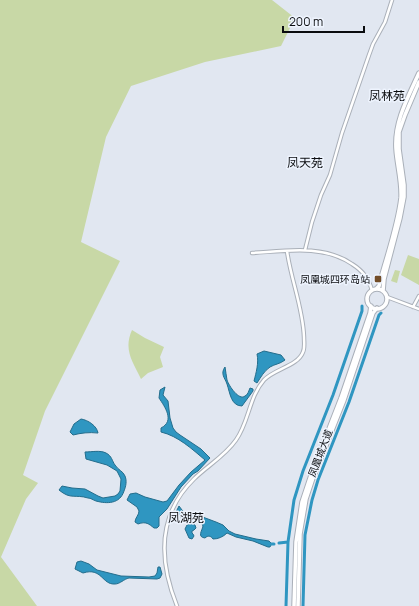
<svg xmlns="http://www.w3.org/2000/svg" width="419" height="606" font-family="Manrope,'Noto Sans SC',sans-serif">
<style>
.green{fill:#c8d8a6}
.water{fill:#2f96c1;stroke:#246d8c}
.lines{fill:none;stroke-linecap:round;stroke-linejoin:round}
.canal{stroke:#2f96c1;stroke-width:3}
.street-casing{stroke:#aab0b9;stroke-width:4.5}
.secondary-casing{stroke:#aab0b9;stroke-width:5.5}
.street{stroke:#fff;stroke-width:2.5}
.secondary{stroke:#fff;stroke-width:3.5}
.poi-dot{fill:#724d28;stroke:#eef4fe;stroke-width:1.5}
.labels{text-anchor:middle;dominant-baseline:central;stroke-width:3;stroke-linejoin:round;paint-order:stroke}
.poi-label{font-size:10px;fill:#0a0c0f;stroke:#eef4fe;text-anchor:end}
.street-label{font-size:10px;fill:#0a0c0f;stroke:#eef4fe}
.quarter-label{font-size:12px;fill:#0a0c0f;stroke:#eef4fe}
</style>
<rect width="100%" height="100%" fill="#e1e7f1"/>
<path class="green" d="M0 0H272L295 18 281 46 205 62 131 86 106 137 81 242 120 261 45 411 23 475 38 483 26 499 1 557 37 606H0Z
M408 255 419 259V285L401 275Z
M395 270 400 271 397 283 391 281Z
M132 330 145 338 164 347 160 357 163 367 148 373 141 379C133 362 123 350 132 330Z"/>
<path class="water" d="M264 351 281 355 285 360C280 364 275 364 270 367 264 371 261 377 257 383L254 381C256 373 259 363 257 354Z
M225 367C226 371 226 376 227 380 229 386 239 401 245 396 248 395 249 390 250 388L253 389V391L242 406C231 406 230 393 227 384 225 378 220 374 225 367Z
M165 387 163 395 168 401 170 418 173 428 176 432 180 435 201 449 210 458 198 471 193 474 181 487 167 509 159 517V526L157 528H154C149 524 146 521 138 524L135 522C135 518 139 515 139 511L137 507 127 500 130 494 136 493 145 497 163 502 167 501 179 485 191 472 205 460C192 449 178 436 161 432V428C175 421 165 407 159 398L160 390Z
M81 419C88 420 97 426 98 433 89 432 81 433 73 435L70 432 74 424Z
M85 452C92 452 100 450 106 453 112 456 112 461 115 465 118 470 123 471 125 476 127 481 126 486 124 491 120 504 107 504 96 501 93 500 91 498 88 498 75 494 71 500 59 490L62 486 72 488 85 489 98 496 103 498 115 496 118 494 120 491 121 479 117 471 107 465 86 459Z
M179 506 182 510 185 513 190 515 200 516 216 522 223 525 229 531 235 534 256 539 269 541 271 543V545L270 547H268L253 541 236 537 227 533C223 537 218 539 213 539 211 536 208 535 205 538 197 537 202 531 203 526L201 522C196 518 193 520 188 519 183 519 179 516 175 514Z
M191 523 195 525 196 528 194 530 192 531V533L193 534 194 536 192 539 189 538 185 529 187 525Z
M81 561 89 564 97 570 121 576 149 577 155 576 157 573 158 567H160L162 574 160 578 157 579 129 578C124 579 120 584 115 584 102 585 102 567 83 573L75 569 77 562Z"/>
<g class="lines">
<path class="canal" d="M279 543 288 542
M271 544H274
M286 606 288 542 294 500 303 471 333 395 362 311V306
M303 606 305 535 312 500 318 480 349 402 379 315 381 313"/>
<defs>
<path id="street" d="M305 250 312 222 321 195 330 175 342 133 369 55 373 44 385 22 392 0
M252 253C285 251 323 244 352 264 363 271 368 278 372 290
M387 297 419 309
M413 307 419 296
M177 606C159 561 157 515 194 479 207 466 225 456 236 440 249 422 249 397 264 380 274 369 298 366 303 352 305 348 304 342 304 337 303 308 291 280 287 251"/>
<path id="secondary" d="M376 289 379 286 381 278C388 253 398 224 401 198 402 181 397 165 396 149 394 122 408 97 419 73
M367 299a10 10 0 1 1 20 0a10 10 0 1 1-20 0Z
M383 291 384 279 400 218 404 197V185L399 149V132L405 115 419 82
M294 606 296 542 302 502 311 475 341 398 370 313 371 306
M298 606 300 534 306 499 313 478 344 400 373 313 377 308"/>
</defs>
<use href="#street" class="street-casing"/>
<use href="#secondary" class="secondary-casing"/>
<use href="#street" class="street"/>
<use href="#secondary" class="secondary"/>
</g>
<rect class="poi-dot" x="374" y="275" width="8" height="8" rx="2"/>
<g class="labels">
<g class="poi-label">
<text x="370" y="279">凤凰城四环岛站</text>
</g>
<g class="street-label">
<text transform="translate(320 453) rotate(-69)">凤凰城大道</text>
</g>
<g class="quarter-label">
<text x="387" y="95">凤林苑</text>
<text x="305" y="162">凤天苑</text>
<text x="186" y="517">凤湖苑</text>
</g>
</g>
<path d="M283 26v6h81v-6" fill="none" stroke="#0a0c0f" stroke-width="2"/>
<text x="289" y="26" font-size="12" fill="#0a0c0f" stroke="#eef4fe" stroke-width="3" paint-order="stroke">200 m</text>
</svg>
